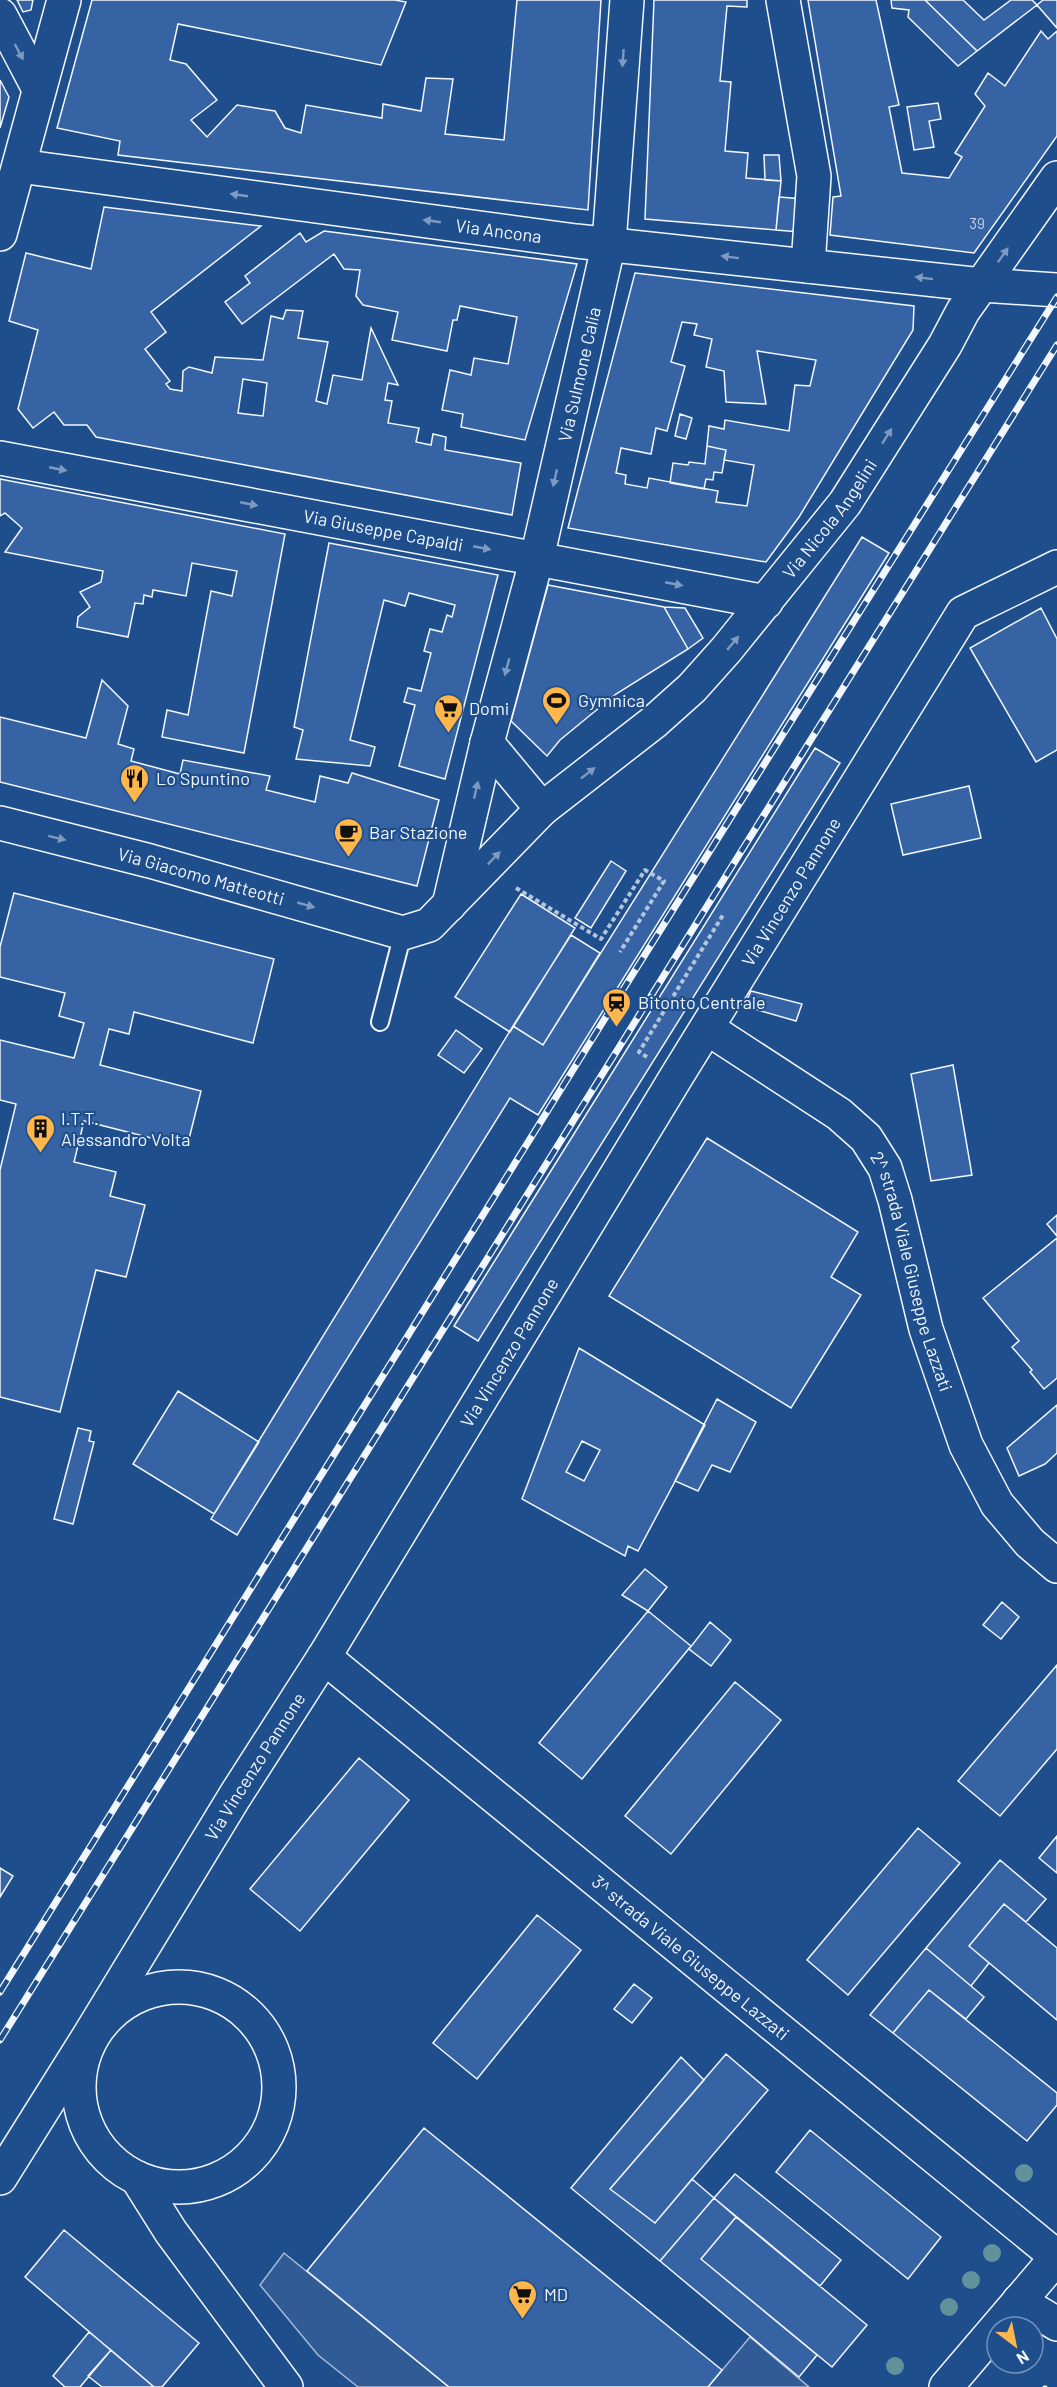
<svg xmlns="http://www.w3.org/2000/svg" width="1057" height="2387" font-family="Barlow,sans-serif">
<style>
.parking{fill:#305b95;stroke:#a8bbd7;stroke-width:1.5}
.building{fill:#3563a3;stroke:#f2f6ff;stroke-width:1.5;fill-rule:evenodd}
.lines{fill:none;stroke-linecap:round;stroke-linejoin:round}
.service-casing{stroke:#f2f6ff;stroke-width:20}
.minor-casing{stroke:#f2f6ff;stroke-width:36}
.tertiary-casing{stroke:#f2f6ff;stroke-width:36}
.path{stroke:#b3c4dc;stroke-width:4;stroke-dasharray:4.5 3;stroke-linecap:butt}
.service{stroke:#1f4e8c;stroke-width:16}
.minor{stroke:#1f4e8c;stroke-width:33}
.tertiary{stroke:#1f4e8c;stroke-width:33}
.rail-casing{stroke:#f2f6ff;stroke-width:7}
.rail{stroke:#1f4e8c;stroke-width:4.5;stroke-dasharray:14;stroke-linecap:butt}
.wall{stroke:#f2f6ff;stroke-width:3}
.tree{fill:#61919a}
.oneway{fill:#7e9ac0}
.labels{text-anchor:middle;dominant-baseline:central;stroke-width:4.5;stroke-linejoin:round;paint-order:stroke}
.number-label{font-size:15px;fill:#c3d1e8}
.street-label{font-size:18px;fill:#f2f6ff;stroke:#1f4e8c}
.poi-label{font-size:18px;fill:#f2f6ff;stroke:#1f4e8c;text-anchor:start}
</style>
<rect width="100%" height="100%" fill="#1f4e8c"/>
<path class="parking" d="M284 2253 449 2387H358L318 2355 260 2285Z
M750 2337 809 2387H708Z"/>
<path class="building" d="M17 0H33L31 10 23 12Z
M92 0H395L406 2 381 65 178 24 170 60 186 64 217 100 191 120 207 137 237 105 275 111 285 128 301 133 306 105 382 118 383 104 421 111 426 78 453 79 445 134 504 140 517 0H601L588 210 118 155 120 141 57 128Z
M654 0H747V7L727 6 720 81 731 82 725 151 748 153 746 178 781 181 776 230 645 219Z
M808 0H876L899 105 889 107 902 173 949 178 962 157 955 153 985 106 975 94 988 73 1005 86 1041 31 1048 39 1057 31V136L974 253 830 235 833 197 841 196Z
M891 0H925L977 51 958 66 908 17 909 10 892 8Z
M925 0H963L984 20 1011 0H1032L1037 5 977 51Z
M1043 0H1057V28L1037 5Z
M0 80 9 97 0 128Z
M938 103 941 119 929 121 934 147 914 150 907 107Z
M764 155H779L781 181 765 180Z
M779 197 803 199 800 232 776 230Z
M104 207 261 226 151 312 166 332 145 349 170 381 166 384 170 389 182 391 183 371 189 367 212 373 215 357 263 360 271 316 283 319 286 310 303 311 298 338 328 342 316 401 327 404 333 375 362 380 371 328 398 385 388 383 385 400 392 401 388 423 419 428 416 442 431 445 433 434 446 437 445 450 521 463 512 515 96 437 87 425H64L54 412 33 428 18 409 38 330 9 321 26 253 91 269ZM243 379 267 383 263 416 238 413Z
M324 231 577 264 525 440 461 427 463 414 442 410 450 370 471 375 474 358 508 364 517 317 460 306 457 320H453L447 351 392 340 398 312 363 305 356 296 360 270 344 269 334 254 242 324 225 302 250 283 245 276 300 233 306 242Z
M635 273 914 306 913 330 799 517 766 562 568 528ZM682 322 697 324 694 335 712 339 706 367 724 371 726 402 766 404 757 351 816 360 810 386 795 385 789 431 725 420 724 429 709 426 707 446 726 450 724 460 754 465 747 506 716 502 718 491 649 478 647 488 625 484 626 475 616 473 621 448 651 454 656 428 667 431 685 366 671 362Z
M680 414 692 418 686 439 675 436Z
M707 446 726 450 722 473 714 472 713 480 706 479 704 489 670 483 673 463 688 465 689 462 705 464Z
M0 479 285 534 244 753 162 737 167 710 188 715 211 591 232 596 237 571 192 563 186 596 153 590 152 597 144 595 143 604 135 603 128 637 77 627 78 617 90 607 80 592 101 582 103 571 5 552 22 528 5 513 0 516Z
M862 537 889 553 538 1115 510 1098 237 1535 211 1519 513 1026 543 1045Z
M329 543 498 575 445 779 399 766 415 705 404 702 408 688 421 691 431 653 424 651 430 629 442 632 447 615 452 617 455 605 409 593 405 606 384 600 350 740 375 747 370 766 296 759 303 730 294 727Z
M548 585 664 607 688 649 616 694 560 740 547 756 511 721Z
M664 607 685 608 703 638 688 649Z
M1041 608 1057 639V750L1036 762 970 648Z
M102 680 128 706 118 744 134 749 131 761 180 774 183 760 270 776 266 790 315 802 320 776 348 783 352 773 439 800 417 886 0 782V717L86 738Z
M815 748 840 763 478 1341 454 1326Z
M969 786 981 838 903 855 891 804Z
M611 861 626 871 591 928 575 918Z
M14 893 274 959 253 1043 134 1012 129 1034 109 1029 100 1065 201 1091 187 1147 84 1121 74 1162 116 1172 110 1196 145 1205 126 1277 96 1270 60 1412 0 1397V1170L16 1104 0 1100V1040L74 1058 84 1023 59 1016 65 993 0 977V947Z
M521 894 575 928 510 1032 455 997Z
M571 935 600 953 543 1045 513 1026Z
M751 991 802 1004 796 1021 744 1006Z
M456 1030 482 1049 464 1073 438 1055Z
M953 1065 972 1175 931 1181 911 1074Z
M707 1138 858 1232 831 1277 861 1295 791 1408 609 1296Z
M1057 1215V1236L1047 1224Z
M1057 1238V1378L1044 1389 1030 1372 1032 1370 1012 1347 1019 1341 983 1298Z
M579 1348 705 1425 638 1551 628 1546 625 1556 522 1499ZM582 1441 600 1450 584 1481 566 1472Z
M178 1391 259 1442 214 1514 133 1464Z
M717 1399 756 1422 730 1472 712 1465 698 1491 675 1481Z
M1057 1405V1453L1045 1464 1019 1476 1007 1448Z
M78 1428 91 1431 89 1441 94 1442 73 1524 54 1519Z
M645 1569 667 1587 648 1611 622 1595Z
M1002 1602 1019 1617 1001 1639 983 1625Z
M648 1611 691 1646 582 1779 539 1743Z
M710 1622 731 1640 711 1666 689 1649Z
M1057 1665V1749L1000 1816 958 1781Z
M735 1682 781 1720 671 1854 625 1816Z
M359 1758 409 1800 300 1931 250 1889Z
M918 1828 960 1863 848 1995 807 1960Z
M1057 1836V1873L1039 1858Z
M1000 1860 1046 1899 1026 1922 1004 1904 969 1946 989 1963 971 1986 926 1948Z
M0 1868 13 1876 0 1897Z
M1004 1904 1057 1948V2020L969 1946Z
M537 1915 581 1950 477 2079 433 2043Z
M926 1948 984 1997 966 2019 929 1990 893 2033 870 2015Z
M634 1984 652 1998 632 2023 614 2009Z
M929 1990 1057 2093V2105L1027 2141 893 2033Z
M726 2054 768 2090 655 2223 610 2189Z
M681 2057 704 2080 610 2189 655 2223 692 2179 714 2198 660 2261 571 2188Z
M424 2128 722 2370 708 2387H449L307 2271Z
M810 2130 941 2237 908 2279 776 2172Z
M735 2174 841 2260 820 2286 714 2198Z
M714 2198 736 2217 701 2259 817 2355 799 2377 660 2261Z
M736 2217 867 2325 832 2367 701 2259Z
M64 2230 199 2343 162 2387H154L25 2277Z
M89 2332 111 2350 80 2387H65L53 2376Z
M111 2350 154 2387H102L88 2376Z"/>
<g class="lines">
<defs>
<path id="service" d="M380 1022 403 933"/>
<g id="minor">
<path d="M783 0 814 176 808 266"/>
<path d="M0 15 39 89"/>
<path id="s1" d="M19 166 576 241 982 285"/>
<path id="s2" d="M0 458 766 602"/>
<path id="s3" d="M487 743 537 558 609 243 627 0"/>
<path id="s4" d="M707 1028 839 1114 866 1138 885 1168 895 1200 926 1329 966 1445 997 1504 1030 1543 1057 1566"/>
<path id="s5" d="M324 1657 1057 2257"/>
<circle cx="179" cy="2087" r="100"/>
<path id="s6" d="M0 2178 89 2036 235 1796 324 1657 678 1074 963 613 1057 567"/>
<path d="M137 2178 171 2232 286 2387"/>
<path d="M1019 2301 1057 2324"/>
</g>
<g id="tertiary">
<path d="M0 234 64 0"/>
<path d="M982 285 1057 290"/>
<path d="M487 743 542 809"/>
<path id="s7" d="M0 823 150 861 403 933 429 925 542 809 654 722 692 688 726 650 845 503 945 345 963 311 1057 178"/>
<path d="M449 905 487 743"/>
<path d="M946 2387 1057 2257"/>
</g>
</defs>
<use href="#service" class="service-casing"/>
<use href="#minor" class="minor-casing"/>
<use href="#tertiary" class="tertiary-casing"/>
<path class="path" d="M516 888 601 939 645 870 664 881 620 952
M647 1057 639 1052 723 915"/>
<use href="#service" class="service"/>
<use href="#minor" class="minor"/>
<use href="#tertiary" class="tertiary"/>
<defs>
<path id="rail" d="M0 1992 604 1020 1057 297
M0 2040 1057 345"/>
</defs>
<use href="#rail" class="rail-casing"/>
<use href="#rail" class="rail"/>
<path class="wall" d="M1044 2387H1046"/>
</g>
<g class="tree">
<circle cx="1024" cy="2173" r="9"/>
<circle cx="992" cy="2253" r="9"/>
<circle cx="971" cy="2280" r="9"/>
<circle cx="949" cy="2307" r="9"/>
<circle cx="895" cy="2366" r="9"/>
</g>
<defs><path id="oneway-solid" d="M-6-.8H1V-3.2L6.5 0L1 3.2V.8H-6Z" transform="scale(1.5)"/></defs>
<g class="oneway">
<use href="#oneway-solid" transform="translate(19 52) rotate(62)"/>
<use href="#oneway-solid" transform="translate(623 58) rotate(94)"/>
<use href="#oneway-solid" transform="translate(239 195) rotate(-172)"/>
<use href="#oneway-solid" transform="translate(432 221) rotate(-172)"/>
<use href="#oneway-solid" transform="translate(1003 255) rotate(-55)"/>
<use href="#oneway-solid" transform="translate(730 257) rotate(-173)"/>
<use href="#oneway-solid" transform="translate(924 278) rotate(-173)"/>
<use href="#oneway-solid" transform="translate(887 436) rotate(-58)"/>
<use href="#oneway-solid" transform="translate(58 469) rotate(11)"/>
<use href="#oneway-solid" transform="translate(555 478) rotate(103)"/>
<use href="#oneway-solid" transform="translate(249 504) rotate(11)"/>
<use href="#oneway-solid" transform="translate(482 548) rotate(11)"/>
<use href="#oneway-solid" transform="translate(674 584) rotate(11)"/>
<use href="#oneway-solid" transform="translate(733 643) rotate(-50)"/>
<use href="#oneway-solid" transform="translate(507 667) rotate(105)"/>
<use href="#oneway-solid" transform="translate(588 773) rotate(-38)"/>
<use href="#oneway-solid" transform="translate(476 790) rotate(-77)"/>
<use href="#oneway-solid" transform="translate(57 838) rotate(14)"/>
<use href="#oneway-solid" transform="translate(494 858) rotate(-46)"/>
<use href="#oneway-solid" transform="translate(306 905) rotate(16)"/>
</g>
<defs>
<symbol id="stadium-pin" viewBox="-11 -11 22 30"><path d="M0 17L-7.5 6A9.5 9.5 0 1 1 7.5 6Z" fill="#ffb74d" stroke="#1f4e8c"/><path d="M0-5a6.5 5 0 1 0 0 10a6.5 5 0 1 0 0-10ZM-3.5-1.8h7v3.6h-7Z" fill="#111"/></symbol>
<symbol id="supermarket-pin" viewBox="-11 -11 22 30"><path d="M0 17L-7.5 6A9.5 9.5 0 1 1 7.5 6Z" fill="#ffb74d" stroke="#1f4e8c"/><path d="M-6-5.5h2.5l.6 2H6L4.5 2H-2.5L-4.4-4H-6ZM-1.5 3.2a1.3 1.3 0 1 0 .1 0ZM3 3.2a1.3 1.3 0 1 0 .1 0Z" fill="#111"/></symbol>
<symbol id="restaurant-pin" viewBox="-11 -11 22 30"><path d="M0 17L-7.5 6A9.5 9.5 0 1 1 7.5 6Z" fill="#ffb74d" stroke="#1f4e8c"/><path d="M-5-6h1v4h1v-4h1v4h1v-4h1v5L-1.5 .5V6h-2V.5L-5-1ZM5-6V6H3V1.5H1.5Q1.5-4 5-6Z" fill="#111"/></symbol>
<symbol id="cafe-pin" viewBox="-11 -11 22 30"><path d="M0 17L-7.5 6A9.5 9.5 0 1 1 7.5 6Z" fill="#ffb74d" stroke="#1f4e8c"/><path d="M-5.5-4.5H6V0H3Q3 3.5 0 3.5H-2.5Q-5.5 3.5-5.5 0ZM3-3.2v2h1.7v-2ZM-6 4.5H4V6H-6Z" fill="#111"/></symbol>
<symbol id="station-pin" viewBox="-11 -11 22 30"><path d="M0 17L-7.5 6A9.5 9.5 0 1 1 7.5 6Z" fill="#ffb74d" stroke="#1f4e8c"/><path d="M-3-6H3Q5-6 5-4V2Q5 4 3 4L4.5 6H3L1.5 4h-3L-3 6H-4.5L-3 4Q-5 4-5 2V-4Q-5-6-3-6ZM-3.5-4v3h7v-3ZM-3.5 1v1.5H-2V1ZM2 1v1.5H3.5V1Z" fill="#111"/></symbol>
<symbol id="building-pin" viewBox="-11 -11 22 30"><path d="M0 17L-7.5 6A9.5 9.5 0 1 1 7.5 6Z" fill="#ffb74d" stroke="#1f4e8c"/><path d="M-4-6H4V6H1V3H-1V6H-4ZM-2.5-4.3h1.7v1.8h-1.7ZM.8-4.3h1.7v1.8H.8ZM-2.5-1h1.7V.8h-1.7ZM.8-1h1.7V.8H.8Z" fill="#111"/></symbol>
</defs>
<g fill-rule="evenodd">
<use href="#stadium-pin" x="540" y="684" width="33" height="45"/>
<use href="#supermarket-pin" x="432" y="692" width="33" height="45"/>
<use href="#restaurant-pin" x="118" y="762" width="33" height="45"/>
<use href="#cafe-pin" x="332" y="816" width="33" height="45"/>
<use href="#station-pin" x="600" y="986" width="33" height="45"/>
<use href="#building-pin" x="24" y="1112" width="33" height="45"/>
<use href="#supermarket-pin" x="506" y="2278" width="33" height="45"/>
</g>
<g class="labels">
<g class="number-label">
<text x="977" y="223">39</text>
</g>
<g class="street-label">
<text stroke="none"><textPath href="#s1" startOffset="484">Via Ancona</textPath></text>
<text stroke="none"><textPath href="#s3" startOffset="380">Via Sulmone Calia</textPath></text>
<text stroke="none"><textPath href="#s7" startOffset="1018">Via Nicola Angelini</textPath></text>
<text stroke="none"><textPath href="#s2" startOffset="390">Via Giuseppe Capaldi</textPath></text>
<text stroke="none"><textPath href="#s7" startOffset="208">Via Giacomo Matteotti</textPath></text>
<text stroke="none"><textPath href="#s6" startOffset="1510">Via Vincenzo Pannone</textPath></text>
<text stroke="none"><textPath href="#s4" startOffset="336">2^ strada Viale Giuseppe Lazzati</textPath></text>
<text stroke="none"><textPath href="#s6" startOffset="970">Via Vincenzo Pannone</textPath></text>
<text stroke="none"><textPath href="#s6" startOffset="484">Via Vincenzo Pannone</textPath></text>
<text stroke="none"><textPath href="#s5" startOffset="474">3^ strada Viale Giuseppe Lazzati</textPath></text>
</g>
<g class="poi-label">
<text x="578" y="700">Gymnica</text>
<text x="469" y="708">Domi</text>
<text x="156" y="778">Lo Spuntino</text>
<text x="369" y="832">Bar Stazione</text>
<text x="638" y="1002">Bitonto Centrale</text>
<text x="61" y="1118">I.T.T.<tspan x="61" dy="21">Alessandro Volta</tspan></text>
<text x="544" y="2294">MD</text>
</g>
</g>
<g transform="translate(1015 2345) rotate(148)"><circle r="28" fill="#1f4e8c" stroke="#7391ba" stroke-width="1.5"/>
<path d="M0-4.5L10 22L0 15L-10 22Z" fill="#ffb74d"/>
<text y="-9" font-size="16" font-weight="bold" text-anchor="middle" fill="#f2f6ff">N</text>
</g>
</svg>
